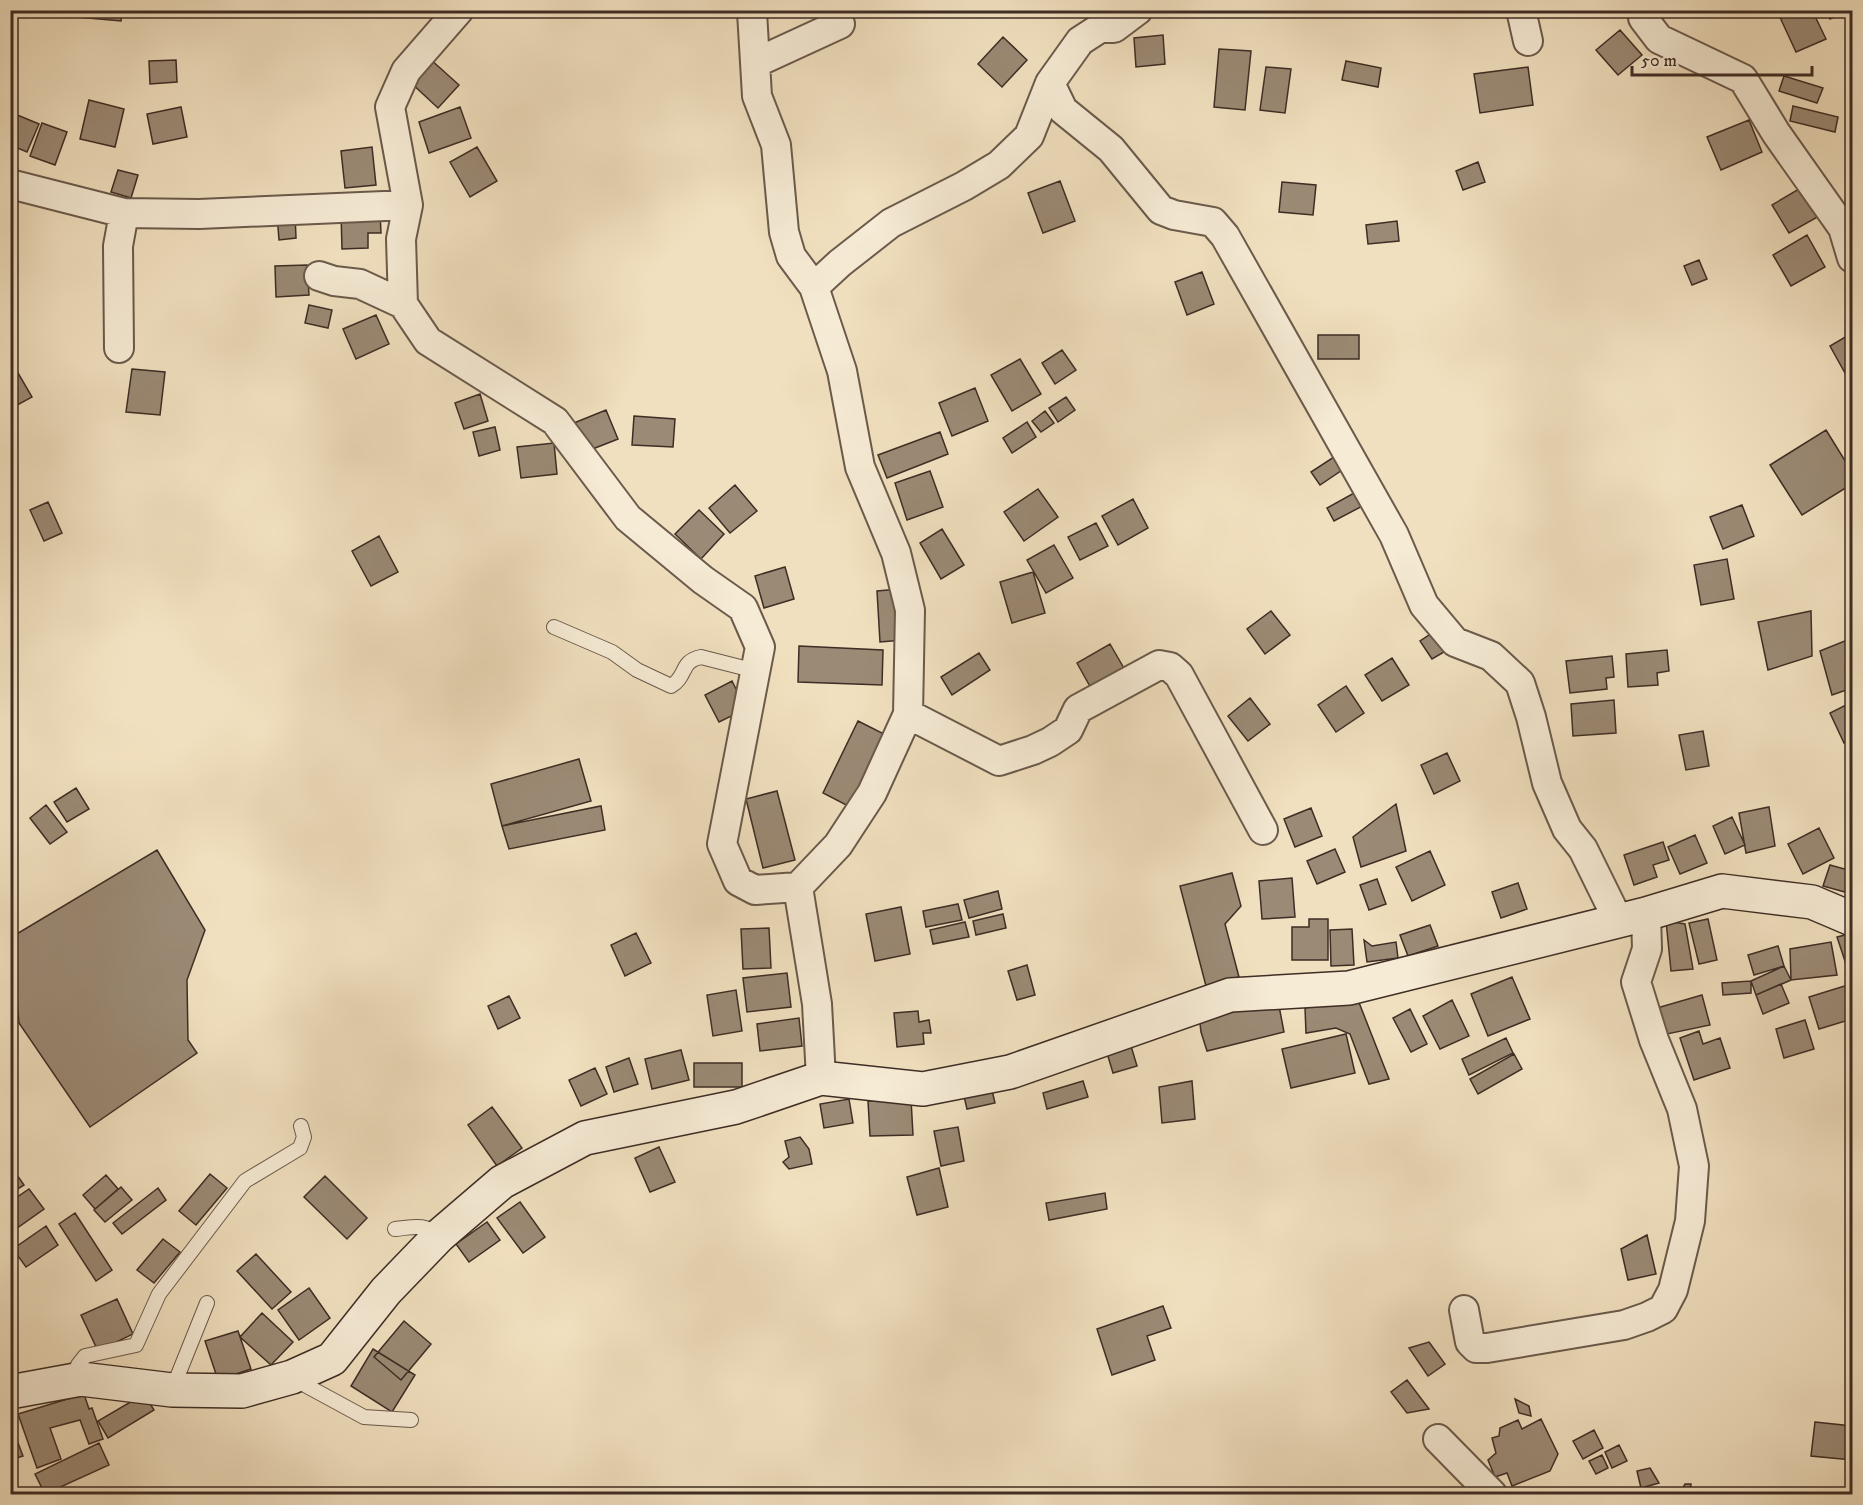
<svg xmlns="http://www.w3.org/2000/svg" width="1863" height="1505" font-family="'IM FELL DW Pica',serif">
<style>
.building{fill:#9b8a75;stroke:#3e2d25;stroke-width:1.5}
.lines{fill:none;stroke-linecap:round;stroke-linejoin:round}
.lane-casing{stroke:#6b5a4c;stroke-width:16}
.street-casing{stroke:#6b5a4c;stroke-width:32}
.secondary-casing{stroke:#3e2d25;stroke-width:36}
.lane{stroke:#f6ebd5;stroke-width:14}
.street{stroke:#f6ebd5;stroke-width:28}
.secondary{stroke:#f6ebd5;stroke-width:33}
</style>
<rect width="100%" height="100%" fill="#f1e0bf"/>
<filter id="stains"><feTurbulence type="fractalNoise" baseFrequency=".00333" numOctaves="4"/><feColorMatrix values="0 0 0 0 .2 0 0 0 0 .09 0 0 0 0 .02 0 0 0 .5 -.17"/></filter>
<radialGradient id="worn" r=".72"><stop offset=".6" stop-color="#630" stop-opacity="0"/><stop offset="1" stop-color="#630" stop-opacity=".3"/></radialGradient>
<path class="building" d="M43 10H122L121 21 43 14Z
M1784 10H1812L1826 39 1796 52 1778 13Z
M1826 10H1849L1830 19Z
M1620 30 1642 55 1618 75 1596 50Z
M1163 35 1165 64 1136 67 1134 38Z
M1003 37 1027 60 1002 87 978 64Z
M1219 49 1251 51 1245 110 1214 107Z
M429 58 459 85 438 108 409 81Z
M176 60 177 82 150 84 149 61Z
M1346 61 1381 68 1378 87 1342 80Z
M1266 67 1291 69 1285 113 1260 110Z
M1528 67 1533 105 1480 113 1474 74Z
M1784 76 1823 88 1817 103 1779 91Z
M89 100 124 109 115 147 80 139Z
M1793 106 1838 117 1835 132 1790 121Z
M181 107 187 137 153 144 147 114Z
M460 107 471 138 429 153 419 122Z
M10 112 39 124 27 152 13 146 10 153Z
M1749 120 1762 152 1721 170 1707 137Z
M42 123 67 132 55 165 30 156Z
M372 147 376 185 345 188 341 151Z
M477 147 497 181 470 197 450 162Z
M1478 162 1485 182 1463 190 1456 171Z
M118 170 138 175 131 198 111 192Z
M1060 181 1075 221 1043 233 1028 193Z
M1282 182 1316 185 1313 215 1279 212Z
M1804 186 1821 215 1789 233 1772 205Z
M380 212 381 233H368V248L342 249 341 213Z
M295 214 296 238 279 240 277 215Z
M1397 221 1399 241 1368 244 1366 225Z
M1807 235 1825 267 1791 286 1773 255Z
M1699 260 1707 279 1692 285 1684 266Z
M307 265 309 295 276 297 275 266Z
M1202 272 1214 304 1187 315 1175 282Z
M309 305 332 310 328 328 305 323Z
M376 315 389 344 356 359 343 329Z
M1852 333V369L1845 373 1830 346Z
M1318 335H1359V359H1318Z
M1062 350 1076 370 1055 384 1042 363Z
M1020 359 1041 394 1012 411 991 375Z
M132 369 165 372 160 415 126 412Z
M18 373 32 397 10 409V377Z
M975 388 988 421 952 436 939 403Z
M480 394 488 421 464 429 455 403Z
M1066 397 1075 410 1058 422 1049 408Z
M606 410 618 439 585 452 574 423Z
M1045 411 1054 423 1041 432 1032 421Z
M634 416 675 419 673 447 632 445Z
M1027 422 1036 437 1012 453 1003 438Z
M495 427 500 450 479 456 473 432Z
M1826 430 1852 472V484L1802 515 1770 465Z
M940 432 948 454 887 478 878 455Z
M554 443 557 474 521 478 517 447Z
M1343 451 1351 464 1320 485 1311 472Z
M930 471 943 507 907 520 895 483Z
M735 485 757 511 730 533 709 508Z
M1363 488 1370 502 1334 521 1327 508Z
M1038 489 1058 517 1024 541 1004 512Z
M1133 499 1148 528 1118 545 1102 516Z
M48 502 62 533 44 541 30 510Z
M1742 505 1754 536 1723 549 1710 517Z
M699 510 724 534 701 559 675 534Z
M1096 523 1108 546 1080 560 1068 537Z
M942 529 964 565 941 579 920 543Z
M379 536 398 572 371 586 352 551Z
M1054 545 1073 578 1046 593 1027 560Z
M1727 559 1734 599 1701 605 1694 565Z
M785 567 794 599 764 608 755 576Z
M1033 572 1045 613 1012 623 1000 582Z
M899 589 903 640 880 642 877 591Z
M1271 611 1290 635 1265 654 1247 629Z
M1811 611 1812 656 1768 670 1758 622Z
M1432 633 1444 652 1432 659 1420 641Z
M1852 638V688L1832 695 1820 651Z
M1110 644 1125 670 1092 690 1077 663Z
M799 646 883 650 882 685 798 682Z
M1667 650 1669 671 1657 673 1658 685 1628 687 1626 654Z
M979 653 990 670 952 695 941 677Z
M1612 656 1614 677 1606 678 1607 689 1570 693 1566 661Z
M1392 658 1409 685 1382 701 1365 675Z
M732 681 746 709 719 722 705 695Z
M1346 686 1364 713 1336 732 1318 705Z
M1250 698 1270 724 1248 741 1228 716Z
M1614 700 1616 733 1573 736 1571 704Z
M1852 702V739L1844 743 1830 713Z
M858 721 890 737 854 809 823 793Z
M1703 731 1709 766 1686 770 1679 735Z
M1447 753 1460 781 1434 794 1421 765Z
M579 759 591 801 502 826 491 784Z
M76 788 89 809 67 822 54 802Z
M777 791 795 860 763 868 746 799Z
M1396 804 1406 851 1361 867 1353 837Z
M46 805 67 832 50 844 30 818Z
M601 806 605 830 509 849 502 826Z
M1769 807 1775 846 1746 853 1739 813Z
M1311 808 1322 836 1295 847 1284 819Z
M1732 817 1745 845 1725 854 1713 826Z
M1819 828 1834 858 1803 874 1788 844Z
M1695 835 1707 863 1680 874 1668 847Z
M1663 842 1669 860 1653 865 1657 877 1634 885 1624 855Z
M1335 849 1345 872 1317 884 1307 861Z
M157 850 205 930 187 980 188 1040 197 1053 90 1127 19 1023 16 989 10 979V938Z
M1430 851 1445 885 1412 901 1396 867Z
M1830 865 1852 871V894L1823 886Z
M1232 873 1241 906 1225 924 1239 977 1206 986 1180 886Z
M1292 878 1295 917 1262 919 1259 881Z
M1377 879 1386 904 1369 910 1360 885Z
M1518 883 1527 909 1501 918 1492 892Z
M998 891 1002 909 969 918 964 900Z
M958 904 962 920 926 927 923 911Z
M901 907 910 954 875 961 866 914Z
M1003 914 1006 928 976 935 973 921Z
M1309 919H1328V960H1292V927H1309Z
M1708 919 1717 960 1699 964 1689 923Z
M1666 921 1685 924 1693 969 1671 971Z
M965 922 969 937 933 944 930 930Z
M1430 925 1438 946 1408 956 1400 935Z
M769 928 771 968 743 969 741 929Z
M1352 929 1354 965 1331 966 1330 930Z
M636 933 651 963 625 976 611 945Z
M1845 935 1848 945 1852 944V960L1847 967 1837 937Z
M1364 940 1372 946 1396 942 1398 958 1367 962Z
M1831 942 1837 975 1791 980 1790 949Z
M1778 946 1784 966 1754 975 1748 955Z
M1027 965 1035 995 1017 1000 1008 971Z
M1784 966 1791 980 1756 995 1751 981Z
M787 973 791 1007 747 1012 743 978Z
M1512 977 1530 1019 1488 1036 1471 994Z
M1751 981V993L1723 995 1722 983Z
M1781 984 1789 1003 1763 1014 1756 995Z
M1851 984 1852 1019 1819 1029 1809 997Z
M736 990 742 1031 713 1036 707 995Z
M1702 995 1710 1025 1667 1034 1657 1008Z
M509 996 520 1018 498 1029 488 1006Z
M1358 1000 1389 1079 1369 1084 1350 1034 1336 1028 1306 1033 1305 1008Z
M1452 1000 1469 1036 1440 1049 1423 1016Z
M1279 1006 1284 1032 1207 1051 1201 1032 1199 1015Z
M1410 1009 1427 1044 1411 1052 1393 1018Z
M918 1011 919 1022 929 1020 931 1033H923L924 1044 897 1047 894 1013Z
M799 1018 802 1046 760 1051 757 1024Z
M1805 1020 1814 1049 1784 1058 1776 1029Z
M1699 1031 1703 1044 1720 1038 1730 1068 1694 1080 1680 1038Z
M1346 1034 1355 1073 1291 1088 1282 1049Z
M1506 1038 1513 1053 1469 1075 1462 1059Z
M1131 1046 1137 1066 1113 1073 1107 1053Z
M681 1050 689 1080 652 1089 645 1059Z
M1514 1054 1522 1069 1478 1094 1470 1079Z
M629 1058 638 1084 614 1092 606 1067Z
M694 1063H742V1087H694Z
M595 1068 607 1094 581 1106 569 1080Z
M1083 1081 1088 1097 1047 1109 1043 1093Z
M1192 1081 1195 1119 1162 1123 1159 1087Z
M991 1086 995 1103 967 1109 963 1092Z
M849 1099 853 1123 824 1128 820 1104Z
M911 1099 913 1135 870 1136 868 1101Z
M492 1107 522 1148 497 1166 468 1125Z
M958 1127 964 1161 941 1166 934 1131Z
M800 1137 809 1149 812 1164 789 1169 783 1162 789 1157 785 1141Z
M659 1147 675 1182 650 1192 635 1158Z
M10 1165 24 1185 10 1194Z
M939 1168 948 1207 917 1215 907 1177Z
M210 1174 227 1188 196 1225 179 1211Z
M106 1175 118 1189 95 1209 83 1195Z
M325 1176 367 1218 347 1239 304 1197Z
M121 1187 132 1200 105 1222 94 1210Z
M158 1188 166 1200 122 1234 113 1223Z
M29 1189 44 1209 10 1233V1202Z
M1105 1193 1107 1209 1049 1220 1046 1203Z
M520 1202 545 1237 523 1253 497 1218Z
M75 1213 112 1270 96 1281 59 1224Z
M487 1222 500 1240 469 1262 456 1244Z
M46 1226 58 1245 26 1267 13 1249Z
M1647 1235 1656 1274 1628 1280 1621 1249Z
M163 1239 180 1252 154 1283 137 1270Z
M256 1254 291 1292 272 1309 237 1271Z
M309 1288 330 1318 299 1340 278 1310Z
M117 1299 133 1334 98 1351 81 1315Z
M1163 1306 1171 1328 1147 1336 1155 1360 1112 1375 1097 1329Z
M262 1313 293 1342 271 1365 240 1337Z
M404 1321 431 1344 401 1380 374 1357Z
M238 1331 251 1369 218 1380 205 1341Z
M1429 1342 1445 1364 1428 1376 1409 1348Z
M373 1349 415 1375 392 1412 351 1386Z
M1407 1380 1429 1409 1407 1413 1391 1392Z
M84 1394 89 1409 92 1408 103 1439 89 1444 80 1420 50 1428 61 1459 37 1468 18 1414Z
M144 1394 154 1410 108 1438 98 1421Z
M1515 1399 1529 1406 1531 1416 1519 1413Z
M1541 1419 1558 1454 1550 1471 1512 1486 1507 1473 1495 1477 1488 1460 1496 1453 1492 1438 1499 1436 1500 1428 1518 1420 1522 1429Z
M10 1422 23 1456 10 1460Z
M1815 1422 1852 1426V1460L1811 1456Z
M1594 1430 1603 1448 1583 1459 1573 1441Z
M99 1443 109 1465 45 1494 35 1474Z
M1619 1445 1627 1461 1612 1468 1605 1452Z
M1602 1455 1608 1468 1596 1474 1589 1461Z
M1650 1468 1659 1483 1641 1488 1637 1471Z
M1685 1484H1691L1690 1494H1670V1490L1681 1491Z"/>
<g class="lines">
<defs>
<path id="lane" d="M554 627 612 652 637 670 671 686C687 677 680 661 701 657L756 671
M395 1229C415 1227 423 1223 439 1236
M81 1379 78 1365 85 1356 136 1345 159 1294 245 1181 300 1148 304 1137 301 1126
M294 1379 364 1417 411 1420
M172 1390 207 1303"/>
<path id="street" d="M459 10 406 71 390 107 408 205 401 239 403 304 428 341 555 421 628 518 703 580 743 608 760 647 722 844 738 881 755 890 798 887 817 1004 821 1078
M1138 10 1114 28H1100L1080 41 1050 83 1063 110 1111 149 1161 210 1174 215 1213 222 1225 236 1394 535 1424 605 1455 642 1491 656 1520 683 1531 717 1547 783 1567 829 1583 849 1618 920
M1521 10 1528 41
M1643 10V18L1659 39 1743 79 1776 133 1843 228 1852 258
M752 12 757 96 776 145 784 232 791 256 814 287 842 371 860 467 896 553 910 610 908 714 999 761 1033 750 1050 742 1068 730 1078 709 1159 665 1170 667 1179 675 1263 830
M755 63 840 24
M10 184 124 213 199 214 408 205
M319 276 334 281 360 284 403 304
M814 287 840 263 891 223 964 186 999 165 1029 136 1050 83
M119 348 118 246 124 213
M798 887 838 845 872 793 908 714
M1464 1310 1470 1342 1476 1348H1487L1624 1325 1647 1317 1663 1309 1673 1290 1690 1221 1694 1166 1682 1109 1654 1040 1636 982 1647 949 1646 914
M1438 1439 1492 1494"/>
<path id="secondary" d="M10 1392 81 1379 172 1390 242 1391 292 1377 332 1359 386 1291 439 1236 502 1182 585 1138 736 1107 821 1078 923 1089 1010 1072 1230 995 1349 988 1646 914 1722 891 1812 902 1852 919"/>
</defs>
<use href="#lane" class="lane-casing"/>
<use href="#street" class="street-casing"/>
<use href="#secondary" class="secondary-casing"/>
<use href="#lane" class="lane"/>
<use href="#street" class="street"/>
<use href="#secondary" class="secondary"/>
</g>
<rect width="1863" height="1505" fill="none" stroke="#f1e0bf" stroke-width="36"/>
<rect x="12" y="12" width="1839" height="1481" fill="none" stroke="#3e2d25" stroke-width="3"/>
<rect x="18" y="18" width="1827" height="1469" fill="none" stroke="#3e2d25" stroke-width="1.5"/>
<path d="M1632 66v9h180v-9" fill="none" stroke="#3e2d25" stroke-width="3"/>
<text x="1641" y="66" font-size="18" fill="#3e2d25" stroke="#f6ebd5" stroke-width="4.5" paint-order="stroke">50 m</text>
<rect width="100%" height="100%" filter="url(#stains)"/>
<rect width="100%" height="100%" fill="url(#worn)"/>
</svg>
